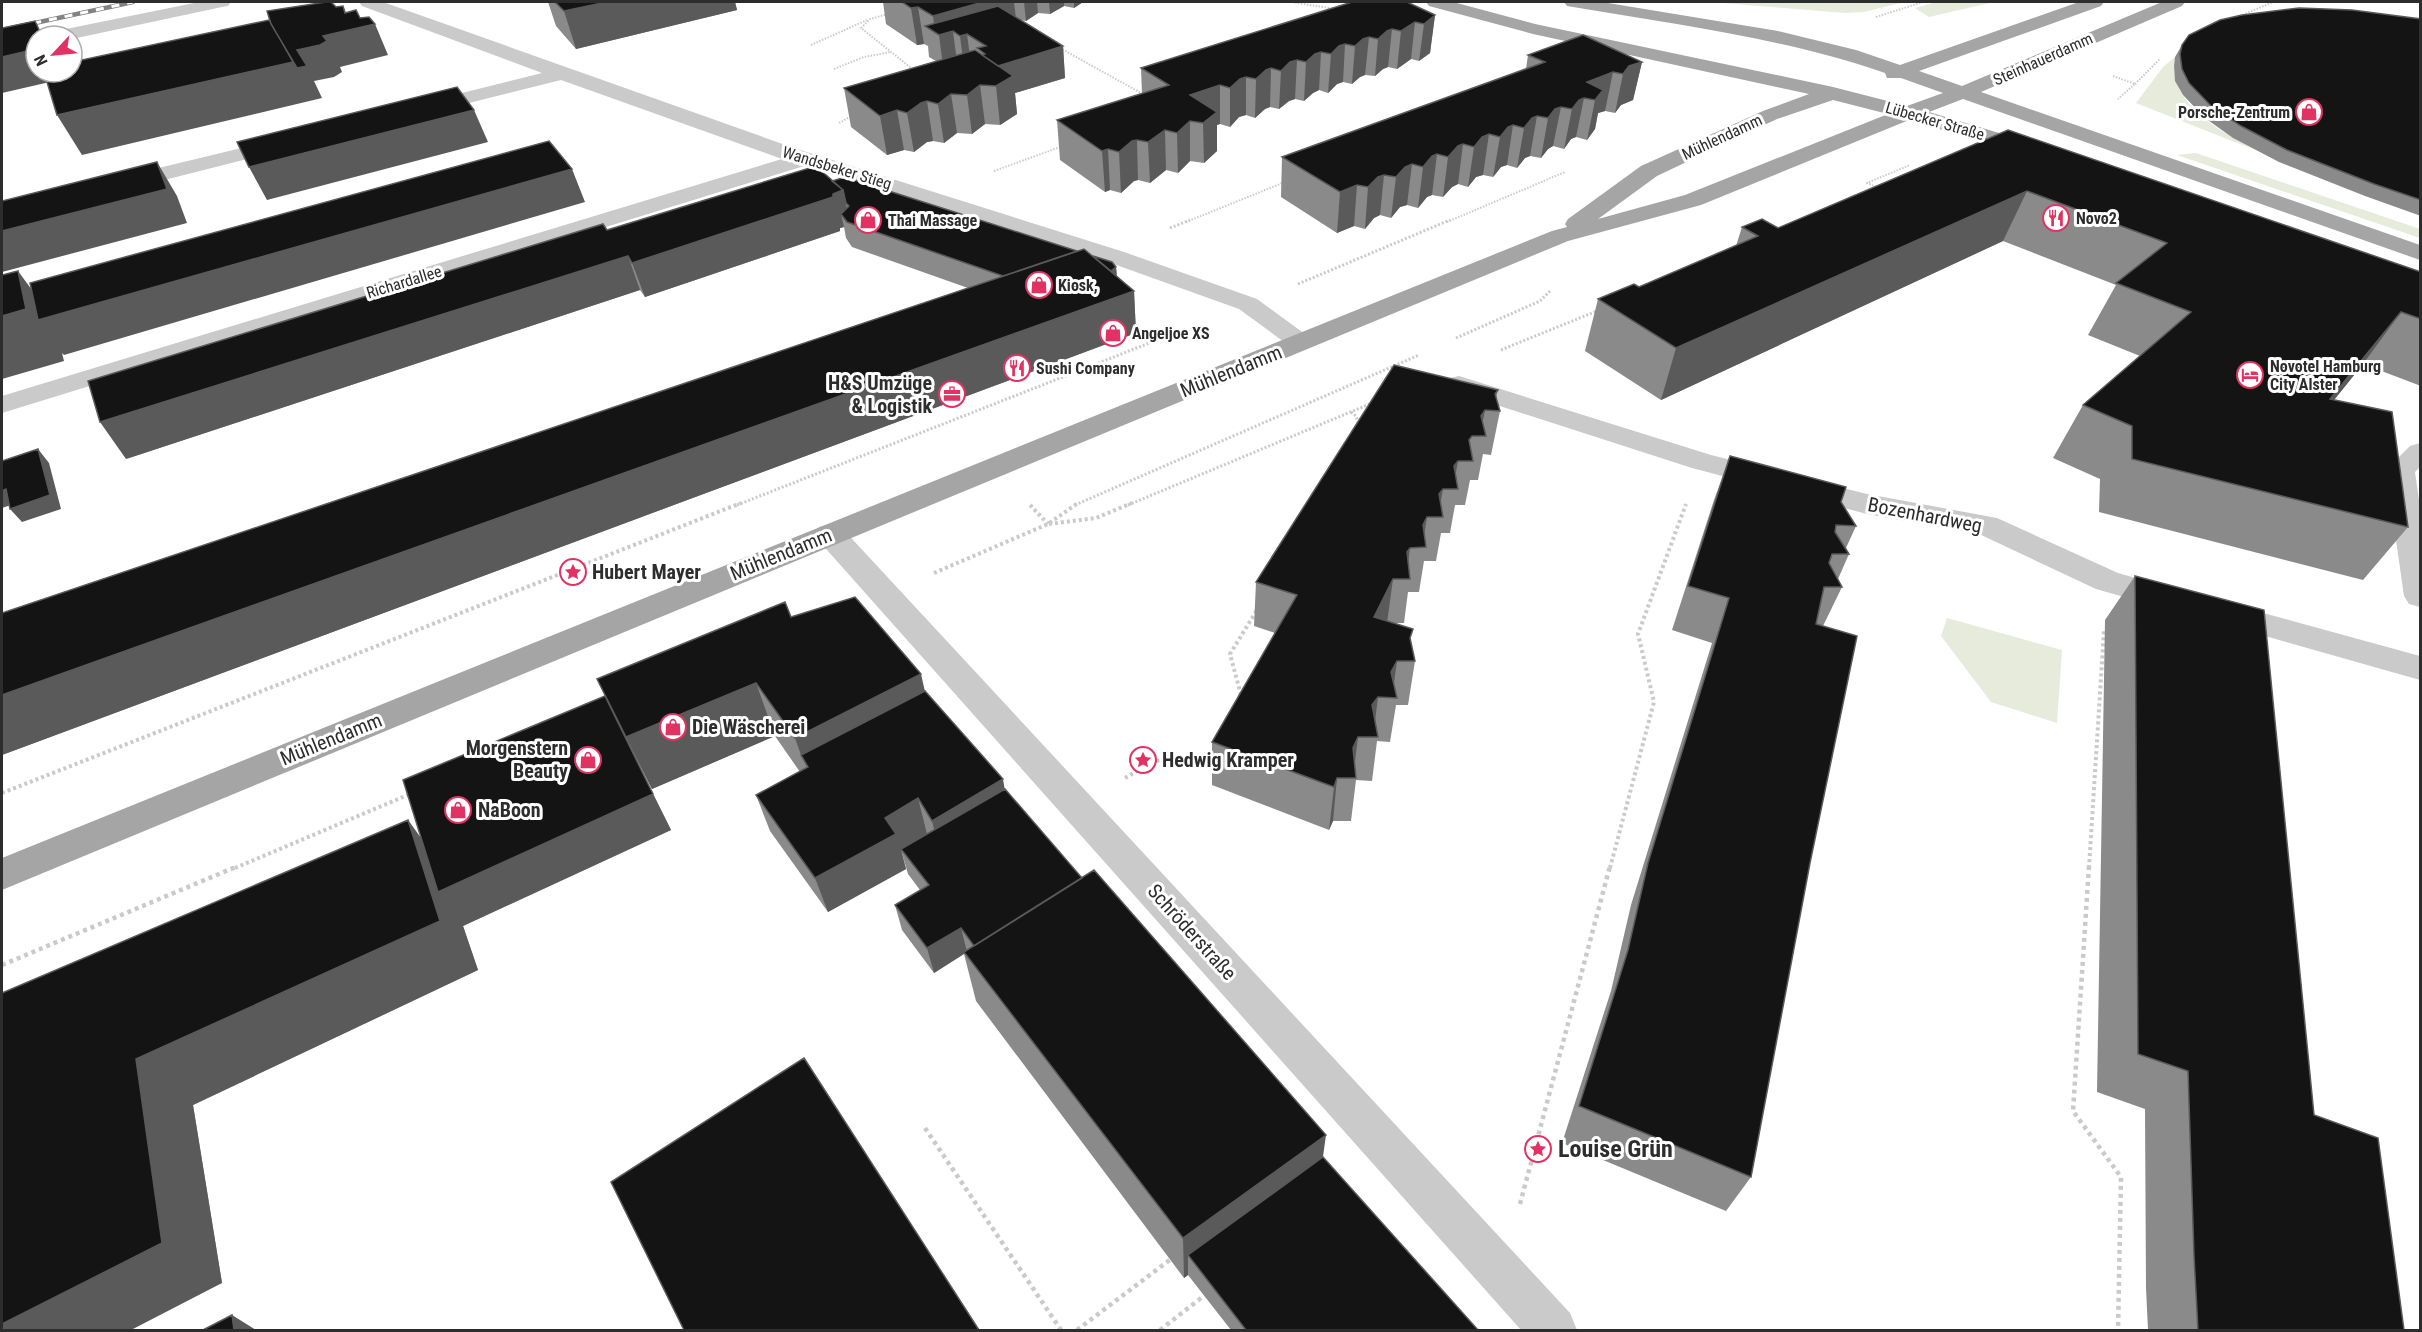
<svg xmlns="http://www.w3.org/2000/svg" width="2422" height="1332" font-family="'Roboto Condensed',sans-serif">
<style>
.green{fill:#e6ebdb}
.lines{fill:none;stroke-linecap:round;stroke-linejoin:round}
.path-far3{stroke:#cacaca;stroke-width:2;stroke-dasharray:1.5 1.5;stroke-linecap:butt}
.path-far2{stroke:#cacaca;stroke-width:3;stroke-dasharray:2 2;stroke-linecap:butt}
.path-far1{stroke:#cacaca;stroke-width:4;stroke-dasharray:3 3;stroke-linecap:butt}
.path{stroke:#cacaca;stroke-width:4.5;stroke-dasharray:4 4;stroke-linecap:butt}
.minor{fill:#cacaca;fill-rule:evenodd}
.major{fill:#a5a5a5;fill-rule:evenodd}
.rail-casing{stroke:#828282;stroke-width:4.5}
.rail{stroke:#fff;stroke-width:3;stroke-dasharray:8;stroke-linecap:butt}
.wall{fill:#8a8a8a}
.shaded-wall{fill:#5a5a5a}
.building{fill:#141414;stroke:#5a5a5a;stroke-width:1.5}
.labels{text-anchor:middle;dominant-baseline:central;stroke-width:6;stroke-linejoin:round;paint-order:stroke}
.far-street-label{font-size:16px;fill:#2d2d2d;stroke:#fff}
.far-poi-label{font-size:16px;font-weight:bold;fill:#2d2d2d;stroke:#fff;text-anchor:start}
.street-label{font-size:20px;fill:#2d2d2d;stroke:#fff}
.poi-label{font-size:20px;font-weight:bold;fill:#2d2d2d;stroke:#fff;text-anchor:start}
.near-poi-label{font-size:24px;font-weight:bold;fill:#2d2d2d;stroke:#fff;text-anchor:start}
</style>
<rect width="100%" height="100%" fill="#fff"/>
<path class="green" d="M1711 2H1905L1864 12 1845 13Z
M1937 2H1994L1929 17 1915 8Z
M2175 57C2166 103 2222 132 2255 150L2136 103 2163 67Z
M2196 153 2420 229V238L2177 155Z
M1947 618 2062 650 2057 723 1991 702 1941 636Z"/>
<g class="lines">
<path class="path-far3" d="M1292 2 1335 9
M888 14 870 19 861 28 915 71
M2240 16 2273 2
M1876 17 1923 2
M811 45 867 20
M1060 48 1141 93
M834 69 864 57 891 52
M2113 76 2135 84 2118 99
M2135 84 2160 59
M839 123 853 115
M994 171 1063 146
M1879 188 1867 183 1910 165
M1186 222 1285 182
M1447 222 1565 172"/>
<path class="path-far2" d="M1170 228 1190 220
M1298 284 1450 220
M1456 338 1540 301 1550 291
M1501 350 1597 311
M1351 412 1356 416 1359 426
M737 505 1185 329
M1075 505 1419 355
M1128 505 1372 403"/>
<path class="path-far1" d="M1030 505 1048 524
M1049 524 1096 518 1132 503
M934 573 1048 524 1078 503
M1241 695 1230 654 1257 610
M1125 778 1155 761 1214 753
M2 793 741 503
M235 868 410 794
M1610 868 1654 702 1638 634 1686 504
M2089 868 2104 630"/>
<path class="path" d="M2089 866 2073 1111 2121 1177 2118 1330
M2 965 238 866
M925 1128 1061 1330
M1520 1204 1610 866
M1077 1330 1171 1259
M1160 1330 1205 1295"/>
<path class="minor" d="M199 2H231L228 6 222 7 72 39V36H52L54 32 61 30Z
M359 2H383L794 148 1124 252 1257 299 1309 337 1313 342 1309 347 1300 350 1291 347 1239 309 1108 262 804 166 2 413V396L782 159 561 80 421 115 414 113 411 109 414 105 542 73 362 6Z
M287 137 294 139 298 143 294 147 121 191 113 189 110 184 113 179Z
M1459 376 1711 455 1867 494 1997 518 2118 573 2181 591 2186 599 2181 607 2170 610 2096 589 1979 534 1867 514 1692 468 1450 390 1446 384 1450 378Z
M2420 443V467L2415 472 2420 507V607L2409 604 2404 596 2386 470 2410 446Z
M830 524 841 527 1570 1313 1577 1330H1521L819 541 815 534 819 527Z
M2223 602 2420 656V680L2212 621 2207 613 2212 605Z"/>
<path class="major" d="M1426 2H1453L1535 24 1833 87 1907 106 1943 93 1901 78H1887L1885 73C1784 38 1678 25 1573 7L1567 6 1564 2H1602L1778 31 1856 50 1900 65 2079 2H2104L2101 6 1919 71 1962 86 2162 2H2185L2182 6 1981 92 2420 245V260L1963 99 1929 112 2042 146 2045 151 2042 156 2034 157 1909 120 1701 205 1568 241 2 890V858L1552 231 1567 227 1565 224 1568 219 1641 166 1763 111 1809 94 1533 34 1429 6ZM1833 100 1888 114 1685 195 1598 219 1657 176 1777 119Z"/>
<defs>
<path id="rail" d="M2 30 133 2"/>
</defs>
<use href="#rail" class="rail-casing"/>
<use href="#rail" class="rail"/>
</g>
<path class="wall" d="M548 2H739H735L737 10 576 49 556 26Z
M883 2H1083L1074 8 1064 6 1050 14 1038 13 1026 21 1021 20 1063 46 1065 78 1015 93 1017 114 1000 125 985 124 972 134 957 133 944 143 933 141 927 142 914 152 904 150 887 155 851 127 844 88 936 61 929 57 928 46 924 44 917 45 886 24Z
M1435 15 1430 53 1419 61 1411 59 1397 69 1388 67 1383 69 1375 76 1365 75 1360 77 1352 84 1343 82 1337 84 1328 93 1319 90 1313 93 1304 101 1295 99 1289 101 1279 109 1270 107 1265 109 1255 118 1246 115 1239 117 1230 127 1220 124 1217 125V151L1204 163 1190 161 1178 173 1166 170 1150 183 1138 180 1134 181 1121 193 1110 190 1105 192 1060 160 1057 120 1142 94 1141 68Z
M2421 19V216L2365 196 2279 162 2233 138 2205 118 2183 95 2175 81 2174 66 2175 57 2182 45Z
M1528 55 1642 62 1633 100 1621 105 1615 113 1605 111 1598 113 1595 129 1587 140 1576 137 1571 139 1564 149 1553 146 1548 149 1541 158 1530 156 1525 158 1517 168 1507 165 1501 167 1493 177 1483 175 1476 177 1468 187 1458 184 1452 187 1443 197 1432 195 1427 197 1418 208 1407 205 1400 207 1391 218 1380 215 1374 218 1365 229 1354 226 1337 233 1281 197 1282 157 1526 69Z
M2008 130 2421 272V386L2363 364 2334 400 2408 527 2363 580 2099 512 2100 479 2053 458 2083 405 2140 356 2088 335 2116 285 2003 241 1661 400 1585 351 1598 299 1639 287 1736 246 1742 227 1778 228Z
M832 181 1093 256 1116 267 1117 276 1134 291 1136 333 2 755V613L968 288 852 247 846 238 844 227 840 228V231L645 297 640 290 126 459 607 230Z
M1498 390 1496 399 1500 411 1491 455 1483 454 1478 480H1470L1465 505H1455L1450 533H1441L1436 561H1424L1419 592H1408L1404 623H1395L1411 643 1415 661 1408 705H1396L1390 742 1377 741 1372 781 1356 780 1351 821H1333L1329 830 1212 785V742L1275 633 1254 626 1256 582Z
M1730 456 1841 502 1856 526 1846 548 1849 554 1838 579 1842 587 1823 626 1810 863 1751 1177 1726 1211 1562 1143 1611 991 1631 905 1712 643 1672 630 1714 500Z
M2135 576 2314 1115 2404 1330H2148L2146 1288 2145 1109 2097 1092 2105 620Z
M791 617 925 691 1005 789 1323 1157 1478 1330H1231L1188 1275 1184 1278 976 1001 964 954 934 973 902 930 895 905 920 890 908 874 901 850 906 869 828 912 770 831 756 795 800 772 775 736 652 789 624 735 671 830 463 926 478 970 193 1105 222 1283 2 1330 408 820 421 839 605 696Z"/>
<path class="shaded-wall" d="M607 2H739H735L737 10 576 49 564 11Z
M973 2H1014L1016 19 967 34 971 65 964 67 960 36 953 31 957 62 943 66 939 35 935 33 933 16Z
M1024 2H1037L1038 13 1026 21Z
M1049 2H1064V6L1050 14Z
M1074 2H1083L1074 8Z
M343 6 353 29 375 24 388 55 340 67 342 72 334 77 314 81 322 98 82 155 57 115 293 62 297 50 323 36 345 13Z
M918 7 924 44 917 45 911 8Z
M1435 15 1430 53 1419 61 1424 24Z
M1415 22 1411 59 1397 69 1401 31Z
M1392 29 1388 67 1383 69 1375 76 1378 39 1387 31Z
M1369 37 1365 75 1360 77 1352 84 1355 46 1363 39Z
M1345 44 1343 82 1337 84 1328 93 1331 54 1339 46Z
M1063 46 1065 78 1015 93 1017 114 1000 125 996 86 992 68Z
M36 49V72H64L67 78 2 93V57Z
M1321 52 1319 90 1313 93 1304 101 1306 62 1315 54Z
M1297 60 1295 99 1289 101 1279 109 1281 71 1290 62Z
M1642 62 1633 100 1621 105 1615 113 1623 74 1629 66Z
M1271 68 1270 107 1265 109 1255 118 1256 79 1266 70Z
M1613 72 1605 111 1598 113 1595 129 1587 140 1595 100 1584 98 1576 137 1571 139 1564 149 1572 109 1587 82Z
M1246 77V115L1239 117 1230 127V88L1240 79Z
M980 85 985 124 972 134 967 95Z
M1220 85V124L1217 125V151L1204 163 1203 123 1190 95Z
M951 94 957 133 944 143 938 104Z
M927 101 933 141 927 142 914 152 907 113 921 103Z
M1561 107 1553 146 1548 149 1541 158 1548 118 1555 109Z
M474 110 488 142 267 200 249 167Z
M897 110 904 150 887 155 880 116Z
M1537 116 1530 156 1525 158 1517 168 1524 128 1532 118Z
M1190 121V161L1178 173 1177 133Z
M1513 125 1507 165 1501 167 1493 177 1500 137 1508 127Z
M1165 130 1166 170 1150 183 1148 142Z
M1489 134 1483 175 1476 177 1468 187 1474 147 1482 137Z
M1137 140 1138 180 1134 181 1121 193 1119 152 1132 141Z
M1463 144 1458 184 1452 187 1443 197 1448 157 1458 146Z
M1108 149 1110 190 1105 192 1102 151Z
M1437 154 1432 195 1427 197 1418 208 1423 167 1432 156Z
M157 162 177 196 187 223 2 272V231Z
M1412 164 1407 205 1400 207 1391 218 1396 177 1405 167Z
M572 169 585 202 64 355 62 353 64 361 2 379V316L18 271 51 316Z
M1384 175 1380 215 1374 218 1365 229 1368 187 1378 177Z
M1357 185 1354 226 1337 233 1340 192Z
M843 190 850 223 841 214 844 227 840 228V231L645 297 632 263Z
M2027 191 2003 241 1661 400 1676 348Z
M628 256 640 290 126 459 100 422Z
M1116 267 1118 292 1134 291 1136 333 2 755V695L1102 280Z
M2401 312 2363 364 2292 452 2330 399Z
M1485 410 1480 436 1481 416Z
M38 449 49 463 61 509 22 522 10 509Z
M1458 461 1453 489 1454 466Z
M6 489 17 503 2 508V491Z
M1443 489 1438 517 1439 494Z
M1427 517 1422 548 1423 525Z
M1410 548 1406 579 1407 552Z
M1393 579 1387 623 1374 617Z
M1397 661 1392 698 1391 672Z
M921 674 933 727 808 767 801 755 795 738Z
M756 683 775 736 652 789 626 737Z
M1378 697 1373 737 1372 705Z
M1358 737 1353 778V748Z
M1337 778 1333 821 1329 830 1334 787Z
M1003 779 1009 815 941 856 932 821Z
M653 794 671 830 463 926 478 970 193 1105 222 1283 131 1330H2V1324L136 1059 408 820 445 871Z
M918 798 927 834 901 850 906 869 828 912 815 878 885 818Z
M961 928 967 952 934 973 927 948Z
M1326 1135 1320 1178 1188 1255V1275L1184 1278 1183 1238Z
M232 1315 256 1330H234Z"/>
<path class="building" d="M326 2H331L336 7 343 6 345 13 356 10 360 18 369 17 375 24 323 36 327 41 320 45 297 50 307 66 297 68 271 24 267 11Z
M555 2H607L564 11Z
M902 2H983L933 16 918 7 911 8Z
M1352 2H1407L1435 15 1424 24 1415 22 1401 31 1392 29 1387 31 1378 39 1369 37 1363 39 1355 46 1345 44 1339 46 1331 54 1321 52 1315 54 1306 62 1297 60 1290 62 1281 71 1271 68 1266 70 1256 79 1246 77 1240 79 1230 88 1220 85 1190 95 1217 112 1203 123 1190 121 1177 133 1165 130 1148 142 1137 140 1132 141 1119 152 1108 149 1102 151 1057 120 1169 85 1141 68Z
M998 6 1063 46 998 66 982 55 985 54 977 48 986 46 967 34 960 36 953 31 939 35 925 26Z
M2299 8 2352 10 2421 19V200L2374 184 2287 150 2241 126 2211 106 2189 83 2182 69 2180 54 2182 45 2189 35 2220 20 2242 15Z
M269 20 293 62 57 115 44 72H72V62Z
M35 21 42 36H36V49L2 57V28Z
M1583 35 1642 62 1629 66 1623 74 1613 72 1587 82 1603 90 1595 100 1584 98 1579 100 1572 109 1561 107 1555 109 1548 118 1537 116 1532 118 1524 128 1513 125 1508 127 1500 137 1489 134 1482 137 1474 147 1463 144 1458 146 1448 157 1437 154 1432 156 1423 167 1412 164 1405 167 1396 177 1384 175 1378 177 1368 187 1357 185 1340 192 1282 157 1545 62 1528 55Z
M975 50 1013 76 996 86 980 85 967 95 951 94 938 104 927 101 921 103 907 113 897 110 880 116 844 88Z
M457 87 474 110 249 167 237 142Z
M2008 130 2421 272V319L2401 312 2330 399 2392 412 2408 527 2132 459V426L2083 405 2191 312 2116 283 2167 243 2027 191 1676 348 1598 299 1634 284 1639 287 1758 236 1742 227 1762 219 1778 228Z
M549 141 572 169 38 320 30 283Z
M157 162 167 189 2 231V201Z
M816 166 843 190 833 194V197L632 263 628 256 100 422 88 381 603 224 607 230Z
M845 177 1077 251 1003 276 847 222 841 214 849 206 846 203 843 190 832 181Z
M1084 249 1134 291 2 695V613Z
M1093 256 1112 262 1116 267 1111 271Z
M18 271 26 309 2 316V275Z
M1394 365 1498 390 1495 394 1500 411 1485 410 1481 416 1486 436H1472L1469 440 1473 461H1458L1454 466 1458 489H1443L1439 494 1443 517H1427L1423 525 1426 547 1410 548 1407 552 1410 579H1393L1374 617 1413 629 1410 638 1415 661H1397L1391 672 1397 698 1378 697 1372 705 1378 737H1358L1353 748 1356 778H1337L1334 787 1212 742 1297 595 1256 582Z
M38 449 50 495 10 509 6 489 2 491V461Z
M1730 456 1846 487 1841 502 1856 526 1836 525 1835 532 1849 554H1832L1829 563 1842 587H1824L1816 624 1857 636 1810 863 1751 1177 1579 1106 1628 950 1648 863 1729 598 1688 586Z
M2135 576 2264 610 2314 1115 2378 1138 2404 1330H2198L2194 1256 2188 1071 2138 1054Z
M855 597 921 674 795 738 756 683 626 737 597 679 785 602 791 617Z
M925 691 1003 779 932 821 918 798 885 818 896 834 815 878 756 795 808 767 801 755Z
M605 696 653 794 438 892 403 780Z
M1005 789 1082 878 974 946 961 928 927 948 895 905 929 885 901 849Z
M408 820 440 921 136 1059 162 1243 2 1324V993Z
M1094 870 1326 1135 1183 1238 964 952Z
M804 1058 979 1330H684L611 1182Z
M1323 1157 1478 1330H1246L1188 1255Z
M232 1315 234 1330H203Z"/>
<defs>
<symbol id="shop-ring" viewBox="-11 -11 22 22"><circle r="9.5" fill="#fff" stroke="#e03363" stroke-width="1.5"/><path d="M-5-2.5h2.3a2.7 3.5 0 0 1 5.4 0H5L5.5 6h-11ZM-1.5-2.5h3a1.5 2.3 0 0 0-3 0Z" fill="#e03363"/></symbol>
<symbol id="restaurant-ring" viewBox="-11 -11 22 22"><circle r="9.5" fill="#fff" stroke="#e03363" stroke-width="1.5"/><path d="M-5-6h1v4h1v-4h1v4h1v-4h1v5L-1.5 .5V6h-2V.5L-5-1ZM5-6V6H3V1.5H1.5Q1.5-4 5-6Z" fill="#e03363"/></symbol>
<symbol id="hotel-ring" viewBox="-11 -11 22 22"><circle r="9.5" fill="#fff" stroke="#e03363" stroke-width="1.5"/><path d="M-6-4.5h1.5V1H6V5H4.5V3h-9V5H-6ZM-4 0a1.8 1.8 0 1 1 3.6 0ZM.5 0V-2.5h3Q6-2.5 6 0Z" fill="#e03363"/></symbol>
<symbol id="office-ring" viewBox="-11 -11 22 22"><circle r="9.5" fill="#fff" stroke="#e03363" stroke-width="1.5"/><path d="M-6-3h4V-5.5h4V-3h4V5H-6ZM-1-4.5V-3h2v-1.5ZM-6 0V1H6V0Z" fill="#e03363"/></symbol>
<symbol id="sight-ring" viewBox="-11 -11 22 22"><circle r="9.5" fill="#fff" stroke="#e03363" stroke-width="1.5"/><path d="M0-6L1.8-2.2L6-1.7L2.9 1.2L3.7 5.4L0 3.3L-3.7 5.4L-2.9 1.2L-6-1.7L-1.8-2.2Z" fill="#e03363"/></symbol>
</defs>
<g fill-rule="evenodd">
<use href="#shop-ring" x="2294" y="97" width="30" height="30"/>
<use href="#restaurant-ring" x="2041" y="203" width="30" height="30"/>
<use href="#shop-ring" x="853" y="205" width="30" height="30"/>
<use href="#shop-ring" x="1024" y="270" width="30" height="30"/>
<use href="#shop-ring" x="1098" y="318" width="30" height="30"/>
<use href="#restaurant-ring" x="1002" y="353" width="30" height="30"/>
<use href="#hotel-ring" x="2235" y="360" width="30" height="30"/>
<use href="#office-ring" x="937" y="379" width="30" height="30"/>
<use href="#sight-ring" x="558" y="557" width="30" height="30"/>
<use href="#shop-ring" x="658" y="712" width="30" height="30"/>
<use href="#shop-ring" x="573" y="745" width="30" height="30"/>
<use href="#sight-ring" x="1128" y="745" width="30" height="30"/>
<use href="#shop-ring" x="443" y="795" width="30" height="30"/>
<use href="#sight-ring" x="1523" y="1134" width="30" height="30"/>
</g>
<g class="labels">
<g class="far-street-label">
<text transform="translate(2043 59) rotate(-24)">Steinhauerdamm</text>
<text transform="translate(1935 121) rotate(16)">Lübecker Straße</text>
<text transform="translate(1722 137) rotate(-25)">Mühlendamm</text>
<text transform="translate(837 168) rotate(17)">Wandsbeker Stieg</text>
<text transform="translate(404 282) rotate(-17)">Richardallee</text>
</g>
<g class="far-poi-label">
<text x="2290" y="112" text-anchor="end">Porsche-Zentrum</text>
<text x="2076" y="218">Novo2</text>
<text x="888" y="220">Thai Massage</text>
<text x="1058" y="285">Kiosk,</text>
<text x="1132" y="333">Angeljoe XS</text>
<text x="2270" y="366">Novotel Hamburg<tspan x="2270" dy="18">City Alster</tspan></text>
<text x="1036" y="368">Sushi Company</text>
</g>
<g class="street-label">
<text transform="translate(1231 371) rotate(-22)">Mühlendamm</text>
<text transform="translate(1925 515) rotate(11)">Bozenhardweg</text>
<text transform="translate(781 554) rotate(-22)">Mühlendamm</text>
<text transform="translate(331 739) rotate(-22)">Mühlendamm</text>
<text transform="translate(1192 932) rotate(48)">Schröderstraße</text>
</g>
<g class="poi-label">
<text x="932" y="383" text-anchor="end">H&amp;S Umzüge<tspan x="932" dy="23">&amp; Logistik</tspan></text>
<text x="592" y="572">Hubert Mayer</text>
<text x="692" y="727">Die Wäscherei</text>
<text x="568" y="748" text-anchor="end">Morgenstern<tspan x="568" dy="23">Beauty</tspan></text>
<text x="1162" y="760">Hedwig Kramper</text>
<text x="478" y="810">NaBoon</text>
</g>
<g class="near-poi-label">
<text x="1558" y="1149">Louise Grün</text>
</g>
</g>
<rect width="2422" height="1332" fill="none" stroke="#2d2d2d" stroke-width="6"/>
<g transform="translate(54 54) rotate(244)"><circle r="28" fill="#ffffff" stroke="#ababab" stroke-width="1.5"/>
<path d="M0-4.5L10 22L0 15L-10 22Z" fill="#e03363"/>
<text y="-9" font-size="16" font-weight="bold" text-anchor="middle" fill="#2d2d2d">N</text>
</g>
</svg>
